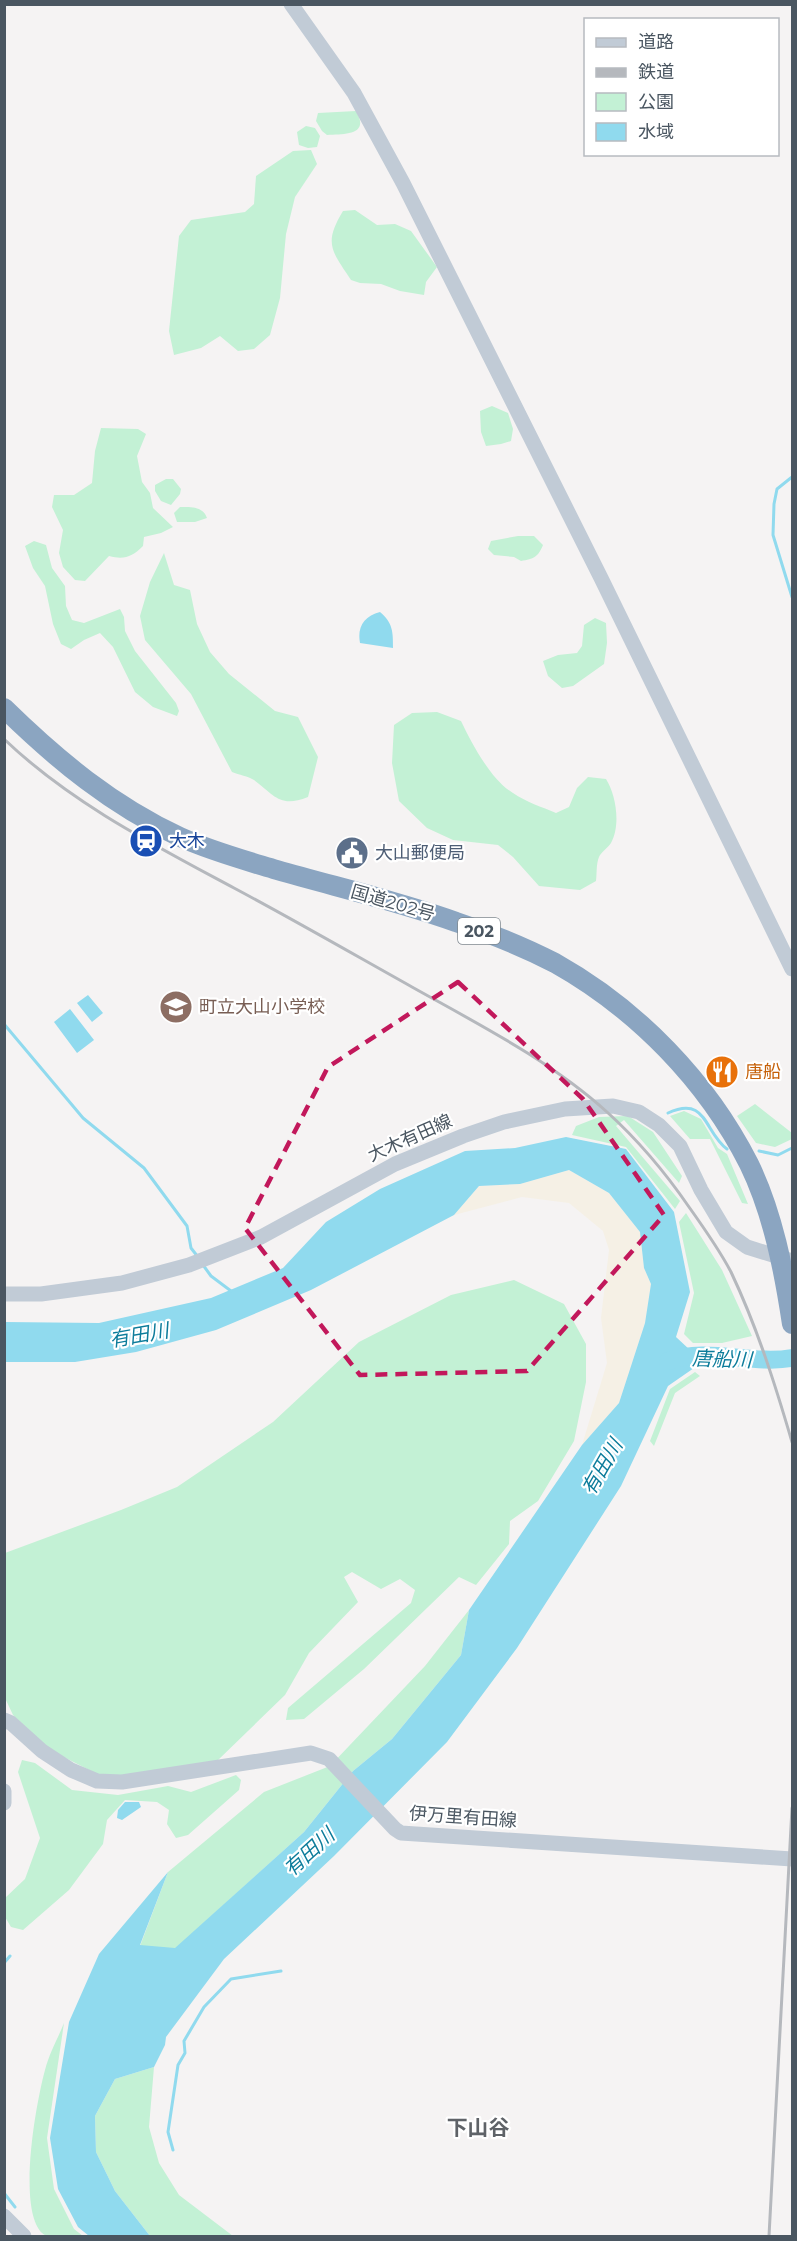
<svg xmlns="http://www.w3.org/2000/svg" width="797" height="2241" font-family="Montserrat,'Noto Sans JP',sans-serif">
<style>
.green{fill:#c3f1d5}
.sand{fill:#f5f0e5}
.water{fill:#90daee}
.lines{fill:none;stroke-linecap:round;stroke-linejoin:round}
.stream{stroke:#90daee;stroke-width:3}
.river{stroke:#90daee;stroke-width:18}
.secondary{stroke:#c1cbd6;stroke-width:15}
.highway{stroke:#8ba5c1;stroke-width:20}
.rail{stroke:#b5b8bd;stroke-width:3}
.marked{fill:none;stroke:#c2185b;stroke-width:4.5;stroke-dasharray:12 8;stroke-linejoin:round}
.labels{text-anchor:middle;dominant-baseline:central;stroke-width:4.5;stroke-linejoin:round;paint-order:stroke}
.shield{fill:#fff;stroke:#808990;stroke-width:1.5}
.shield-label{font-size:16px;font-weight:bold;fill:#4a5661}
.transit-label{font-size:18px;fill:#164399;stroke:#fff;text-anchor:start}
.service-label{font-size:18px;fill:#4e5e75;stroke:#fff;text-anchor:start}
.street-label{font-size:18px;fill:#4a5661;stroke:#fff}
.education-label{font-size:18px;fill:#785e54;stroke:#fff;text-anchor:start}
.food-label{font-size:18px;fill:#c56008;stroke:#fff;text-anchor:start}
.water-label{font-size:20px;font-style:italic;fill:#0c7c9b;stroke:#fff}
.quarter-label{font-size:21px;font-weight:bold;fill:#5f6368;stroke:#fff}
</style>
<rect width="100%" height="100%" fill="#f5f3f3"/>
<path class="green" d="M356 111C370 135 346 134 327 135L322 131 316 121 318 113Z
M306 126 315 128 320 136 317 147 308 148 299 145 297 132Z
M311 150 317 164 295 197 286 234 280 298 270 335 254 349 238 351 220 336 201 348 174 355 169 331 179 236 191 220 245 212 254 204 256 176 293 151Z
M355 210 377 225 395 224 411 231 437 267 426 282 424 295 400 291 381 284 360 283 351 280C332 251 323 244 343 211Z
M492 406 508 413 513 429 511 441 501 444 486 446 481 432 480 411Z
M101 428 138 429 146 434 137 456 142 482 150 493 153 508 173 527 161 533 144 537 143 546C132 557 124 560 109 556L85 581 75 580 63 567 59 553 63 530 52 507 54 495H74L92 483 95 451Z
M166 479H173L181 489 180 494 171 505 161 501 155 491V485Z
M180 507C190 507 203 506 207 518L195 522H177L174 513Z
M518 536H534L543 545C538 557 534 559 521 561L514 557 494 555 488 549 491 541Z
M34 541 46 545 52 568 65 586 66 606 72 620 84 623 120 609 124 617 125 631 135 651 176 703 179 711 177 716 153 707 135 692 113 647 100 633 84 640 71 649 61 644 53 624 45 586 33 568 25 546Z
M164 553 174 585 190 590 197 624 210 652 229 674 275 711 298 717 318 757 308 797C280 808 275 796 254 780 248 776 239 775 232 772L191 694 145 640 140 616 150 582Z
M595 618 606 623 607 643 604 664 573 686 562 688 548 676 543 661 558 655 577 653 582 646 584 625Z
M437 712 461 721C472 744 491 780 513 793 526 802 542 807 556 813L569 807 577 788 588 777 606 779C616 795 621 825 611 843 608 848 601 852 599 857 596 864 597 874 596 881L580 890 539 886 513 857 498 845 453 840 427 828 399 801 392 763 394 725 412 713Z
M755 1104 792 1133V1139L775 1147 756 1143 737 1116Z
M684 1111 701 1119 718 1148 727 1154 748 1204 742 1203 710 1139H690L670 1116Z
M628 1116 653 1132 682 1176 679 1183 624 1120 616 1126 680 1201 675 1209 626 1147 572 1135 576 1126 599 1117Z
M686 1213 722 1270 752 1336 722 1343H693L684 1334 694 1293 679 1222Z
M514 1280 564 1304 586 1344V1382L574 1441 538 1501 510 1521 509 1544 476 1585 459 1577 364 1669 304 1719 286 1720 288 1708 411 1603 415 1590 400 1579 381 1589 352 1572 344 1577 358 1602 309 1653 285 1695 217 1761 130 1778 97 1774 50 1750 13 1715 5 1698V1553L121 1510 177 1487 273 1422 359 1342 451 1295Z
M695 1372 700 1376 675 1393 654 1446 650 1441 670 1389Z
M469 1610 461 1655 392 1739 353 1771 304 1832 175 1949 140 1946 168 1872 264 1792 330 1766 425 1666Z
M22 1760 35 1763 72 1790 118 1795 168 1786 191 1792 236 1775 241 1780 239 1790 188 1835 176 1838 167 1824 169 1810 157 1802 125 1800 107 1820 103 1844 69 1890 23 1930 11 1927 5 1917V1898L25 1879 40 1838 18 1772Z
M64 2023 47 2138 54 2189 74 2229 83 2236C72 2237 50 2241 42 2233 17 2208 36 2103 45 2070 49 2054 58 2038 64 2023Z
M154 2067 149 2127 159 2163 179 2195 233 2236H150L115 2191 96 2152 95 2116 115 2079Z"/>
<path class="sand" d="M569 1170 609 1193 640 1232 644 1268 651 1284 645 1323 619 1403 582 1445 607 1363 601 1318 609 1250 603 1231 569 1203 522 1197 454 1215 479 1186 520 1184Z"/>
<path class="water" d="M380 612C393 623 393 632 393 648L360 643C357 627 364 616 380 612Z
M88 995 103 1013 92 1022 77 1003Z
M70 1009 94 1040 77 1053 54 1022Z
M566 1137 626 1149 674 1212 690 1292 676 1337 690 1350 694 1368 668 1386 621 1486 517 1648 447 1742 334 1856 224 1959 166 2037 165 2045 154 2067 115 2079 95 2116 96 2152 115 2191 150 2236H89L78 2227 58 2189 50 2138 69 2022 99 1954 168 1872 140 1945 175 1948 304 1832 353 1771 392 1739 461 1655 469 1610 582 1445 619 1403 645 1323 651 1284 644 1268 640 1232 609 1193 569 1170 520 1184 479 1186 454 1215 311 1290 216 1330 136 1352 75 1362H5V1322L99 1323 211 1298 283 1268 326 1222 380 1189 465 1151 515 1148Z
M125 1802H139L141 1807 122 1820 117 1818 118 1810Z"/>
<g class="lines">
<path class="stream" d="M792 477 777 489 774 504 773 535 792 597
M4 1024 83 1118 144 1168 187 1226 191 1248 198 1257
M668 1113C707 1095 704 1132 727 1149
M759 1151 778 1155 792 1148
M203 1265 211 1276 231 1291
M4 1963 10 1956
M173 2150 168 2132 178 2065 185 2053 184 2041 204 2007 231 1979 281 1971
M4 2193 15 2207"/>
<path class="river" d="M668 1361C707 1347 752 1365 792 1358"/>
<path class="secondary" d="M291 4 354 93 403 183 601 578 792 969
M4 1294H41L122 1283 189 1265 261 1237 395 1164 463 1136 504 1122 565 1109 613 1106 639 1112 659 1125 680 1146 701 1190 726 1232 747 1247 792 1261
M4 1720 11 1723 42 1751 71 1770 97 1781 122 1782 311 1753 329 1759 395 1829 401 1833 792 1859
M4 1791V1803
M4 2216 24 2236"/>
<path class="highway" d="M4 708C57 760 113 806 180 837 211 851 244 860 277 870 336 887 398 901 456 922 489 933 524 947 555 963 637 1009 707 1081 749 1164 773 1213 784 1271 792 1324"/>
<path class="rail" d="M4 739C71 803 154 845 234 888 294 920 353 954 412 987 478 1024 551 1061 607 1112 638 1140 665 1172 689 1207 704 1228 719 1249 731 1272 757 1327 775 1384 792 1442
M769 2236 792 1808"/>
</g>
<path class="marked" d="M458 982 583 1099 664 1215 527 1371 360 1375 245 1228 328 1067Z"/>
<defs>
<symbol id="station-disc" viewBox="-11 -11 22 22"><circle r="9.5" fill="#1a4fb4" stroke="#fff"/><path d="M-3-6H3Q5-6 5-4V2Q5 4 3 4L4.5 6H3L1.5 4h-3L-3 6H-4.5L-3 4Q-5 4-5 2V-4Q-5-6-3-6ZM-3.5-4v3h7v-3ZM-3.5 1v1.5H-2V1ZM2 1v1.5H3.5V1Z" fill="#fff"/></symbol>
<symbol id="civic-disc" viewBox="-11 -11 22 22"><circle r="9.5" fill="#5c6f8a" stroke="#fff"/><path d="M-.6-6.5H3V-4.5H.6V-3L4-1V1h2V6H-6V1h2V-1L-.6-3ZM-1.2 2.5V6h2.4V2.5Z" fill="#fff"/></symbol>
<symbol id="school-disc" viewBox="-11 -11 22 22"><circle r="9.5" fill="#8d6e63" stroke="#fff"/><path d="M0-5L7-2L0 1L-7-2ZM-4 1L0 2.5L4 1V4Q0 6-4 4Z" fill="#fff"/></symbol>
<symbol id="restaurant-disc" viewBox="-11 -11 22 22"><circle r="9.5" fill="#e8710a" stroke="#fff"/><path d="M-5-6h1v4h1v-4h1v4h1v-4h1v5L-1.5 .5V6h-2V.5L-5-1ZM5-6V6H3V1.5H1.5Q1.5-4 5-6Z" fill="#fff"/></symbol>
</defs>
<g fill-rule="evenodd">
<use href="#station-disc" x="127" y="822" width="38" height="38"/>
<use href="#civic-disc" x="333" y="834" width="38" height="38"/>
<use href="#school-disc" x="157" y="988" width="38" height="38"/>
<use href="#restaurant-disc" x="703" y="1053" width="38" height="38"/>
</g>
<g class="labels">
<rect class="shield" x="458" y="918" width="42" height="26" rx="4.5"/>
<g class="shield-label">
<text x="479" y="931">202</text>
</g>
<g class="transit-label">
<text x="169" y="841">大木</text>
</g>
<g class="service-label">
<text x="375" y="853">大山郵便局</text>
</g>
<g class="street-label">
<text transform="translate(393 903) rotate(16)">国道202号</text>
<text transform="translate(410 1138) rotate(-24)">大木有田線</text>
<text transform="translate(463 1817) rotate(4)">伊万里有田線</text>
</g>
<g class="education-label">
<text x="199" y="1007">町立大山小学校</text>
</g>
<g class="food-label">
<text x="745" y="1072">唐船</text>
</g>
<g class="water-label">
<text transform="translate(139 1335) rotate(-10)">有田川</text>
<text transform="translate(722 1359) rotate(2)">唐船川</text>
<text transform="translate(602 1467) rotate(-60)">有田川</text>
<text transform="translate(309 1852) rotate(-42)">有田川</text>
</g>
<g class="quarter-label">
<text x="478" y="2127">下山谷</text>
</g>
</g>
<rect width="797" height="2241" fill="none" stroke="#4a5661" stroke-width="12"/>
<rect x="584" y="18" width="195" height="138" fill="#ffffff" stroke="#b7bbc0" stroke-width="1.5"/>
<rect x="596" y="38" width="30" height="9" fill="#c1cbd6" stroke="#b7bbc0" stroke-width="1.5"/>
<text x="638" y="48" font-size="18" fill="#4a5661">道路</text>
<rect x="596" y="68" width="30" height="9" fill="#b5b8bd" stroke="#b7bbc0" stroke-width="1.5"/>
<text x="638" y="78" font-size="18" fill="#4a5661">鉄道</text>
<rect x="596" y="93" width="30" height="18" fill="#c3f1d5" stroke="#b7bbc0" stroke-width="1.5"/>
<text x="638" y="108" font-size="18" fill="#4a5661">公園</text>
<rect x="596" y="123" width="30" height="18" fill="#90daee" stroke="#b7bbc0" stroke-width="1.5"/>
<text x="638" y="138" font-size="18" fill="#4a5661">水域</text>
</svg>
